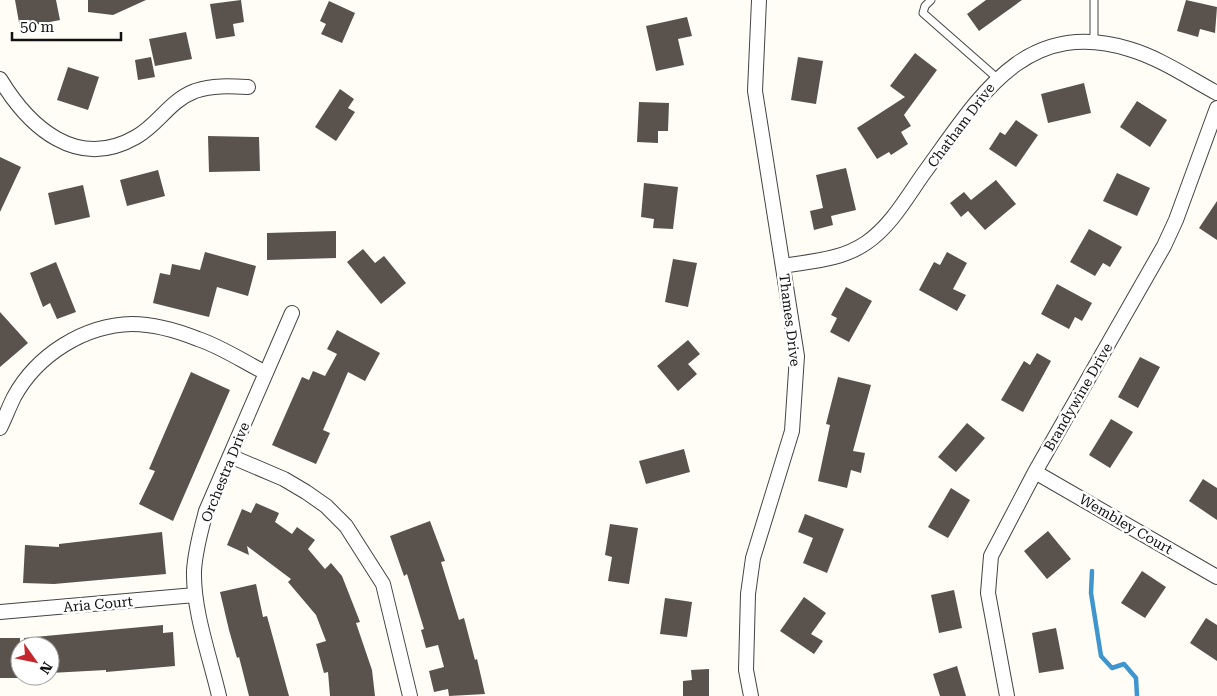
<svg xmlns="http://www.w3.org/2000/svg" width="1217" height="696" font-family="'Roboto Serif',serif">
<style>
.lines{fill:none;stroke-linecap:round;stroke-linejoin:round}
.stream{stroke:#3f96cf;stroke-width:4.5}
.building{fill:#5a524d}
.lane-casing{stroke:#444;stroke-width:9}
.street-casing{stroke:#444;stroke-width:16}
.lane{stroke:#fff;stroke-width:7}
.street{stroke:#fff;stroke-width:14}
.labels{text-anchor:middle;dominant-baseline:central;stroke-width:5;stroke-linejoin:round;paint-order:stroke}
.street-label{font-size:14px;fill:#111;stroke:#fff}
</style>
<rect width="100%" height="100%" fill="#fffdf5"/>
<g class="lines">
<path class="stream" d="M1092 571 1091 593 1101 656 1112 668 1124 664 1136 678 1137 696"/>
</g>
<path class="building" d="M15 0H56L60 20 20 28Z
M88 0H146L113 15 88 12Z
M241 0 244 22 233 24 235 36 216 39 210 4Z
M986 0H1022L979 31 967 14Z
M1186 0 1217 7 1215 33 1200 29 1198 37 1177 31Z
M329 1 355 13 342 43 321 34 326 24 320 21Z
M687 17 692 36 678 39 684 65 656 71 646 26Z
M186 32 192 59 155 66 149 39Z
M915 53 937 70 904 115 911 126 901 132 908 144 891 155 889 152 877 159 857 128 905 97 890 86Z
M151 57 155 77 138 80 135 60Z
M798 57 823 61 816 104 791 100Z
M68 67 99 77 88 110 57 100Z
M1084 83 1091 113 1048 123 1041 94Z
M340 89 354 99 348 108 355 112 336 141 315 127Z
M1137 101 1167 120 1150 147 1120 127Z
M639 102 669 103 668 131H658V143L637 142Z
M1016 120 1038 135 1016 167 989 149 1000 132 1005 135Z
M208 136 259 137 260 171 209 172Z
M0 157 21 167 0 212Z
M846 168 856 210 831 216 833 225 814 230 810 211 823 208 816 175Z
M158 170 165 196 127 206 120 180Z
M1117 173 1150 188 1137 216 1103 201Z
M996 180 1016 204 985 230 968 211 961 217 950 203 964 192 971 200Z
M644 183 678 187 673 229 653 228 654 219 641 217Z
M83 185 90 217 55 225 48 193Z
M1217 201V240L1199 228Z
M1089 229 1122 247 1110 267 1103 263 1095 276 1070 262Z
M336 231V258L267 260V233Z
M363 249 375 263 384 256 406 283 381 304 347 262Z
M205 252 256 266 248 296 217 287 209 317 153 303 160 273 170 275 172 264 200 270Z
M947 252 967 263 953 289 966 295 957 311 919 290 934 262 940 265Z
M673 259 697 263 688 307 665 302Z
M56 262 76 312 57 319 50 303 43 307 30 273Z
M1057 284 1092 303 1082 321 1075 317 1069 329 1041 314Z
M846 287 872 301 849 342 830 332 837 318 831 315Z
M0 312 28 343 0 367Z
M337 330 380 353 365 381 348 372 323 430 330 433 316 464 272 445 302 377 309 380 313 371 325 376 337 354 327 349Z
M688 340 700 354 688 364 697 374 678 391 657 366Z
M1037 353 1051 361 1023 412 1001 400 1024 361 1030 365Z
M1140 357 1160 367 1138 408 1118 397Z
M191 372 230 390 173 521 139 504 155 471 149 469Z
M838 377 871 385 853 451 865 453 861 473 851 470 847 488 818 481 830 425 826 424Z
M1111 419 1133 432 1110 468 1089 455Z
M967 423 985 438 956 472 938 457Z
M684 449 690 472 646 484 639 461Z
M1203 479 1217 488V520L1189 501Z
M951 488 970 500 948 538 928 527Z
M256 503 279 513 275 522 292 534 297 527 315 540 308 549 325 569 331 563 342 576 360 622 356 623 372 670 375 696H330L328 672 324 673 316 644 326 641 316 615 288 582 291 579 247 546 249 555 227 545 242 509 251 513Z
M805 514 844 529 827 573 803 563 813 538 798 532Z
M430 521 445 561 441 562 459 620 464 618 475 660 477 659 485 694 449 696 448 689 434 692 429 671 444 667 438 645 426 648 421 630 424 629 407 574 404 576 390 536Z
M610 524 638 528 629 584 608 581 612 557 605 555Z
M1048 531 1071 559 1047 579 1024 551Z
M162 532 166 574 54 584 23 583 25 545 59 547V544Z
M1142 571 1166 587 1145 618 1121 603Z
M256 584 263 617 267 616 289 696H249L239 657 237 658 229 630 220 592Z
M954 590 962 628 939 633 931 595Z
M804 597 826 613 811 634 823 641 814 654 780 631Z
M665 598 692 602 687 637 660 634Z
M1206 618 1217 625V661L1190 643Z
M163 625V633L173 632 175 666 106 672V670L50 673V646H25L24 638Z
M1056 628 1064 669 1039 673 1032 633Z
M0 638H20V678H0Z
M957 666 966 696H940L933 674Z
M709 669V696H683V681L692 680 691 670Z"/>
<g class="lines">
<defs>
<path id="lane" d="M931 0 925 6 923 13 997 78
M1091 42 1094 35V0"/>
<path id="street" d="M0 79C29 127 77 171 136 137 159 124 169 101 195 91 213 85 230 86 248 87
M783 266C812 261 841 260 866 243 891 226 907 197 924 173 977 101 1023 16 1129 49 1160 58 1189 78 1217 93
M0 428C5 418 9 407 14 397 37 355 84 325 132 324 153 324 178 331 198 339 222 347 244 362 266 373
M230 456 284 479 306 492 326 506 346 526 383 584 410 696
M1035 472 1217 577
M0 612 195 595
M219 696C210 657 193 611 194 571 195 551 201 530 206 511L292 313
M751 696 746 670 748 594 753 558 792 431 797 356 755 91 759 0
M1007 696 988 593 991 556 1035 472 1164 246 1176 220 1217 108"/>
</defs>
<use href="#lane" class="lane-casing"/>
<use href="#street" class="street-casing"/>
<use href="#lane" class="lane"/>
<use href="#street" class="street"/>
</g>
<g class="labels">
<g class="street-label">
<text transform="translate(961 125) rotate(-53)">Chatham Drive</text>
<text transform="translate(790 320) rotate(83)">Thames Drive</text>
<text transform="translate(1078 397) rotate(-60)">Brandywine Drive</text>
<text transform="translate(225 472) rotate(-68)">Orchestra Drive</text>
<text transform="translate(1126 524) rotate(30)">Wembley Court</text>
<text transform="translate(98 604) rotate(-5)">Aria Court</text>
</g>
</g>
<g transform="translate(35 661) rotate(123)"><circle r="24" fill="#ffffff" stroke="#a0a0a0"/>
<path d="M0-4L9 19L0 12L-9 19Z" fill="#c4262e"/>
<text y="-8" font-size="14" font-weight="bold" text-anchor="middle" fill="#111111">N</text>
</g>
<path d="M12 32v8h109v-8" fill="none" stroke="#111111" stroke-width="2.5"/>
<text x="20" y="32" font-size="15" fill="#111111" stroke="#ffffff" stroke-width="4" paint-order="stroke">50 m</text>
</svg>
